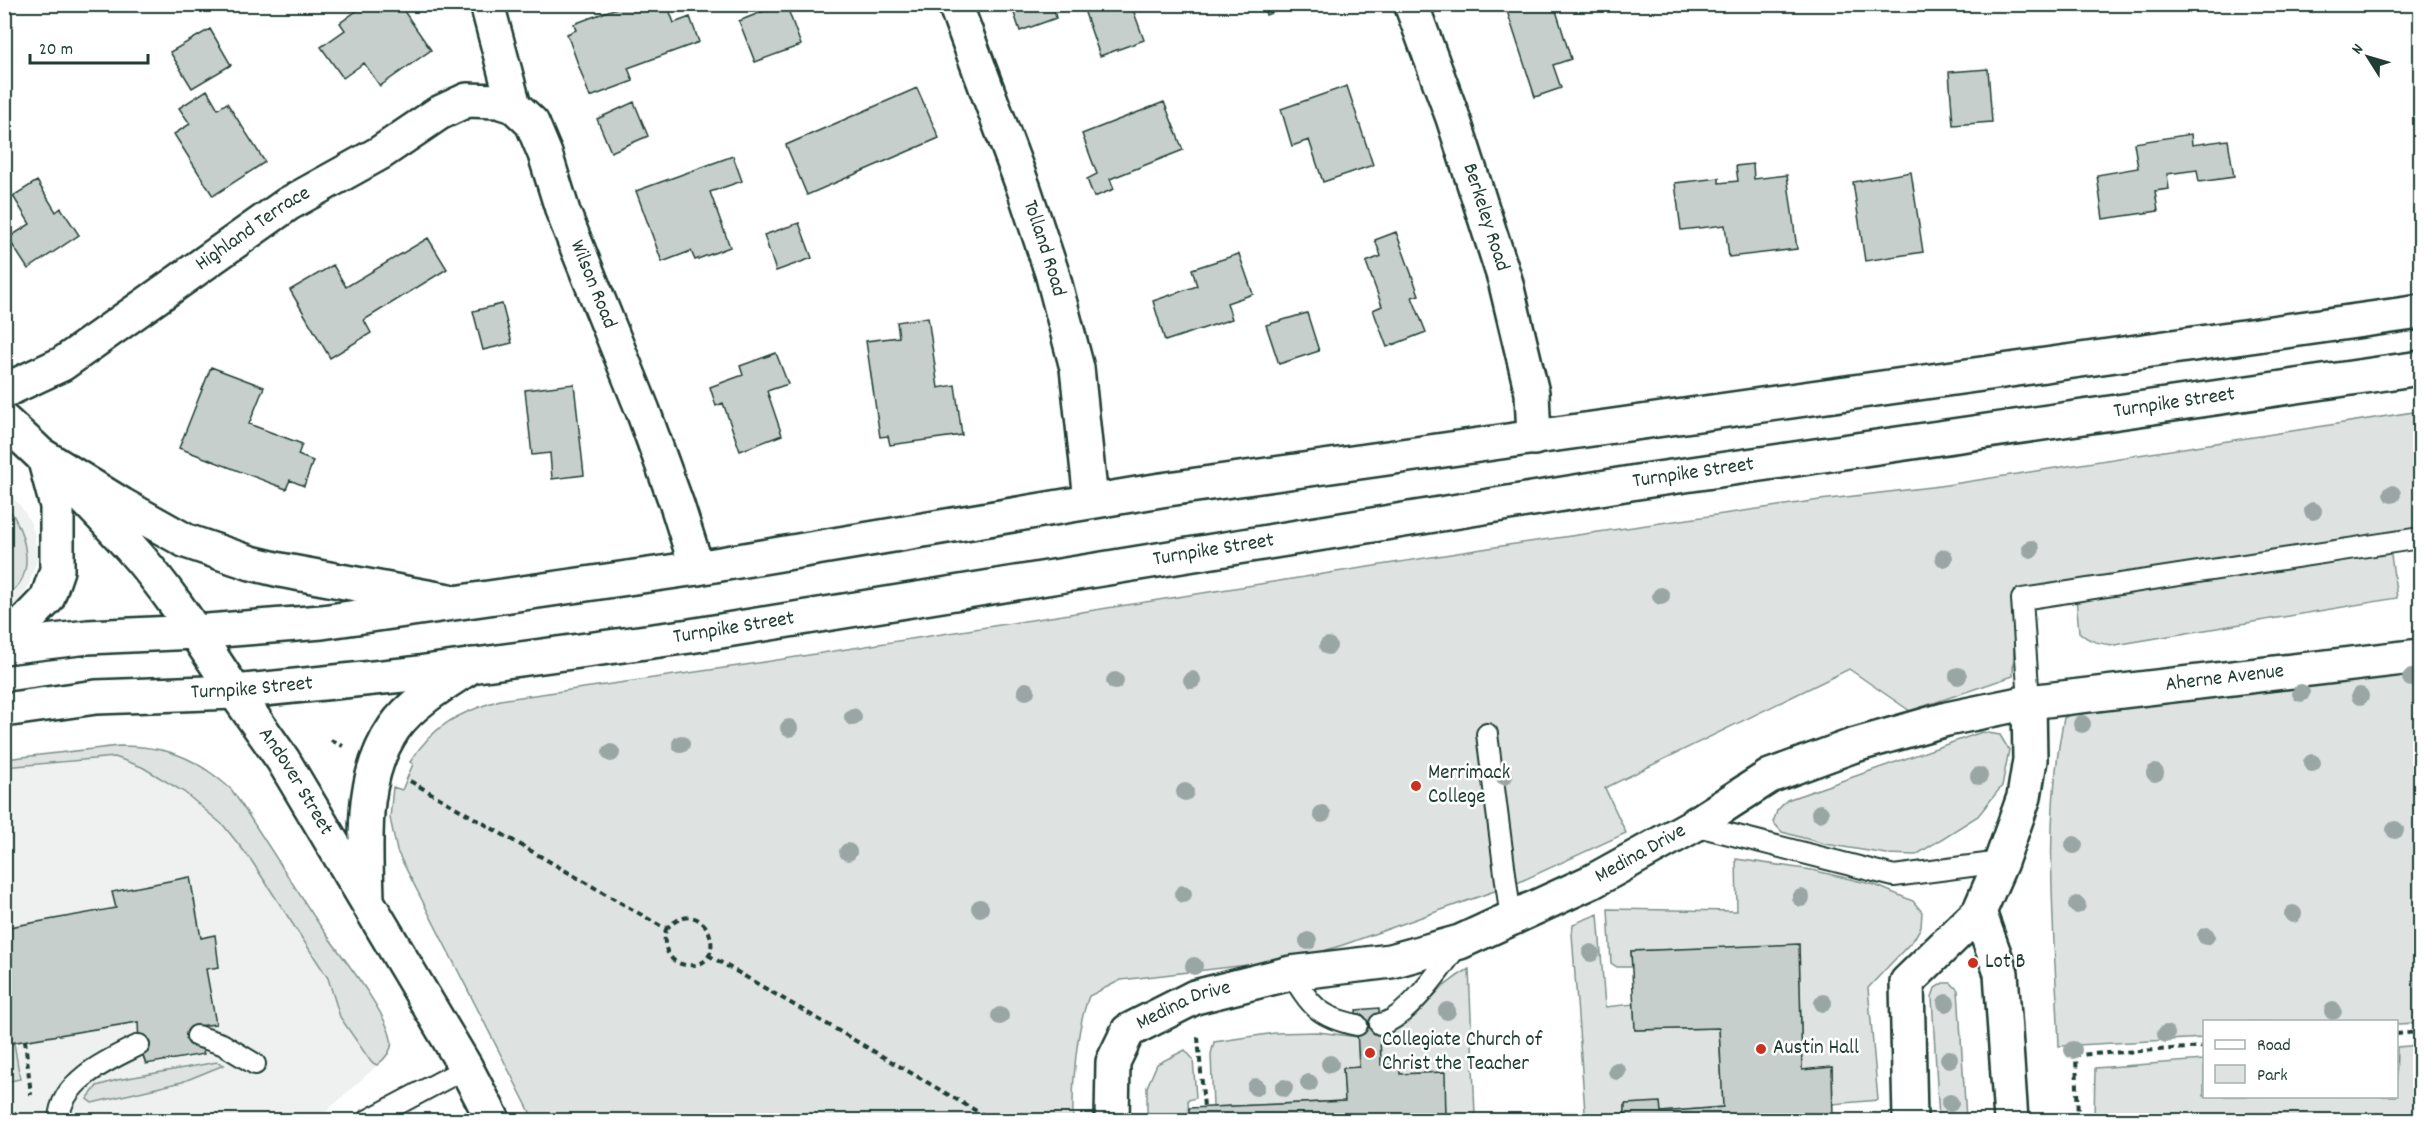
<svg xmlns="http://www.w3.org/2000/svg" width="2425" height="1125" font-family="Dekko,sans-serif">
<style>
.built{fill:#eef1f0}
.green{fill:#dee3e2;stroke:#7e908b;stroke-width:1.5}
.building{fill:#c7cfcc;stroke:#1f3d34;stroke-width:1.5}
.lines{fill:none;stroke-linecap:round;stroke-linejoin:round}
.service-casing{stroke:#1f3d34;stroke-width:24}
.minor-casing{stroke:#1f3d34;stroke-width:38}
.secondary-casing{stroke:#1f3d34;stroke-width:38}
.primary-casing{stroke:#1f3d34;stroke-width:38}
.trunk-casing{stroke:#1f3d34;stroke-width:38}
.path{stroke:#1f3d34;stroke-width:4;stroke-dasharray:6 4.5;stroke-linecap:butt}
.service{stroke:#fff;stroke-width:20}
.minor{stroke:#fff;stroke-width:33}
.secondary{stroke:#fff;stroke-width:33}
.primary{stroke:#fff;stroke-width:33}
.trunk{stroke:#fff;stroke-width:33}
.tree{fill:#99a6a3}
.poi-dot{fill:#c8321e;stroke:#fff;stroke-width:2}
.labels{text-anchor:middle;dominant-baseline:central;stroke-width:5;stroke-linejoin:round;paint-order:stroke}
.street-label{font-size:21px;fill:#1f3d34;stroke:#fff}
.poi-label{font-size:21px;fill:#1f3d34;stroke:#fff;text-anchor:start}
</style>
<rect width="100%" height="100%" fill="#fff"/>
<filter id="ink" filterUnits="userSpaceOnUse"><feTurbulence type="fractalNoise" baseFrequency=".0167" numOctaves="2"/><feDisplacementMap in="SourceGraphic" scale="12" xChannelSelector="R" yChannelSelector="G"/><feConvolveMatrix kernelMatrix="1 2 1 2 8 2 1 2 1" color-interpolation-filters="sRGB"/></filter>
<g filter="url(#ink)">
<path class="built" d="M4 489 20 505 31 523 35 536 37 560 28 587 19 601 5 613Z
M119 746 164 749 191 759 214 774 231 789 303 900 382 1015 392 1041 389 1052 383 1060 317 1120H5L4 759Z"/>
<path class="green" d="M2420 411V544L2390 548 2397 598 2115 645C2101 644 2089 642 2079 632L2076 597 2015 606 2013 676 1910 711 1849 669 1605 788 1626 833 1517 883 1343 945 1297 959 1121 980 1089 996C1076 1030 1072 1084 1073 1120H534L397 851 390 818 393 787 402 790 413 764 410 762C434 724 459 713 500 700L745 665 1508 545 1820 500 1940 486Z
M4 502C24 525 41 579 5 595Z
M2420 654V1023L2397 1024 2396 1022H2204V1038L2059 1046C2055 938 2042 825 2064 718L2081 707Z
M1982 732 2000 735 2009 750 2002 786 1978 816 1916 855 1887 854 1825 844 1782 832 1773 822 1777 811 1787 800Z
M119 746C167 746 195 757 231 789 262 834 290 881 321 927 340 954 385 1009 391 1039 394 1049 385 1059 377 1065L371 1062 340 1017 328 978 251 860 224 826 184 792 142 767 115 757 5 767V759Z
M1736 859 1812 870 1875 885 1913 901 1922 912 1921 927 1914 939 1868 988 1878 1100 1833 1104 1832 1067 1802 1070 1799 945 1631 951 1632 967H1617L1611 963 1608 909 1737 911Z
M1598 914 1605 1007 1634 1004 1635 1030 1719 1028 1723 1107 1661 1112 1625 1104V1114L1596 1115V1120H1458V1119H1446L1444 1072 1400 1074 1381 1065 1380 1037C1417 1019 1435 987 1469 969L1475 1115 1585 1112 1572 934 1573 924Z
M1943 983H1951L1958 990 1966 1119 1939 1120 1932 997 1935 988Z
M1318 1032 1358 1037 1359 1067 1343 1068 1345 1101 1213 1107 1211 1054 1214 1042 1275 1033Z
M14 1043 20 1079 5 1082V1044Z
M2420 1045V1120H2094L2095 1068 2204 1060V1096H2396L2397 1047Z
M1185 1050 1193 1059 1196 1098 1188 1100 1189 1120H1147V1087L1157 1064Z
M217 1062 224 1065 182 1082 92 1103 87 1099 97 1086 117 1080Z"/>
<path class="building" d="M366 4H399L431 50 380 86 364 63 343 78 321 47 345 30 340 23Z
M627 4H667L674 23 690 17 699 42 628 68 633 81 590 97 567 34 576 30 574 24Z
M782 4H786L801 45 755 62 739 21Z
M1011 4H1057L1053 6 1056 18 1020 31Z
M1082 4H1131L1144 40 1100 56Z
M1263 4H1295L1266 15Z
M1525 4H1554L1571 59 1553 65 1561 88 1535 97 1507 11Z
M210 29 231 65 192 88 170 52Z
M1988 69 1992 122 1953 125 1949 72Z
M1347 86 1373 165 1323 182 1309 140 1292 146 1281 109Z
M917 88 939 138 807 195 786 145Z
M207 90 218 109 227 103 265 162 213 196 174 134 190 124 179 108Z
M634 102 648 136 611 152 597 119Z
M1164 102 1183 150 1110 179 1114 189 1094 197 1087 179 1097 174 1082 134Z
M2191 134 2192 145 2228 140 2234 177 2199 182 2197 170 2167 174 2169 189 2155 191 2158 211 2103 219 2097 175 2138 168 2134 143Z
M733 156 742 181 710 192 730 247 695 260 691 251 662 262 636 191Z
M1753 164 1754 179 1787 175 1797 249 1729 257 1725 225 1681 230 1675 183 1719 178V183L1738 181 1736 166Z
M1911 172 1923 252 1865 261 1853 182Z
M37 181 56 212 61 208 79 235 28 269 8 238 30 224 13 196Z
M799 223 812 258 776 271 764 235Z
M1396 232 1419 295 1412 297 1426 332 1387 347 1373 310 1382 306 1366 262 1381 256 1375 240Z
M428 238 447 269 364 320 371 333 330 358 290 290 333 265 346 287Z
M1239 254 1253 294 1227 303 1232 319 1165 341 1153 301 1197 286 1192 269Z
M502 304 512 343 483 350 473 311Z
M1307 313 1319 351 1279 364 1266 325Z
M928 317 938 388 955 385 962 435 890 445 888 436 880 437 866 341 899 337 897 322Z
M776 353 788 384 767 391 782 435 740 451 723 403 716 406 710 387 743 375 740 366Z
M211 367 264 387 249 424 302 444 298 455 313 461 304 486 290 480 286 489 179 448Z
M574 384 584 475 552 479 550 453 532 455 525 390Z
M190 877 201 938 215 935 219 967 206 969 216 1024 198 1026 197 1036 204 1054 146 1064 139 1045 138 1022 4 1044V928L116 908 112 892Z
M1799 944 1802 1070 1832 1067 1833 1120H1596V1115L1625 1114V1104L1660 1102 1661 1112 1723 1107 1719 1028 1635 1030 1631 951Z
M1379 1008 1381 1065 1400 1064V1074L1445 1072 1446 1119H1458V1120H1189V1108L1345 1101 1343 1068 1359 1067 1356 1010Z"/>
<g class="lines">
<defs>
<path id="service" d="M2029 702 2022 599 2420 538
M1487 734 1511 920
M1694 825 1894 876 2001 862
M1291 973C1311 1006 1318 1017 1357 1025
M1380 1024C1407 1020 1444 964 1460 942
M197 1036 222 1044 255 1064
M59 1120C60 1081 108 1060 139 1045
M368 1120 466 1068"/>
<g id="minor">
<path id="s1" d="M487 4 514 106 532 123 545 154 563 212 643 411 677 505 697 568"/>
<path id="s2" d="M955 4 1024 189 1052 273 1077 368 1091 501"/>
<path id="s3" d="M1411 4 1453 118 1505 280 1532 393 1534 438"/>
<path id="s4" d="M4 391 62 364 288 204 380 153 439 113 467 100 498 101 514 106"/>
<path d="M1979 912 2001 973 2011 1120"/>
<path id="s5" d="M1112 1120 1113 1062 1128 1031 1195 997 1291 973 1391 961 1460 942 1593 881 1694 825 1770 776 1852 746 1947 719 2029 702 2420 656"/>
<path d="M1910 1120 1907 982 1979 912 2001 862 2024 797 2030 760 2029 702"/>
</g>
<g id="secondary">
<path id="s6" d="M235 692 283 760 466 1068 493 1120"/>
<path d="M367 901C366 842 359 779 394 728 412 702 447 682 473 665"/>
</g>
<path id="primary" d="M4 421C49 461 91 503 130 547 170 591 202 643 235 692
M43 456 122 505 186 541 251 563 280 570 449 601
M4 637 18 629 47 599 57 570V506L45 461"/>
<g id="trunk">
<path d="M4 647 88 637 195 632 322 622 697 568 1161 490 2420 312"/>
<path id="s7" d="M4 710 96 697 235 692 403 675 690 636 1637 482 2420 368"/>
</g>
</defs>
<use href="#service" class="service-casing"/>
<use href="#minor" class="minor-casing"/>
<use href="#secondary" class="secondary-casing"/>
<use href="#primary" class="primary-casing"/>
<use href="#trunk" class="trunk-casing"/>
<path class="path" d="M331 740 343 746
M410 781 666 929C662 944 667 963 686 965 733 971 708 887 666 929
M708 955 992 1120
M2396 1034 2420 1032
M1198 1037 1204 1107
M25 1040 31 1095
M2066 1120 2078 1119
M2078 1120 2076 1055 2204 1047"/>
<use href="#service" class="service"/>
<use href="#minor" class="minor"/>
<use href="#secondary" class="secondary"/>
<use href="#primary" class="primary"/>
<use href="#trunk" class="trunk"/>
</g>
<g class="tree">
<circle cx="2392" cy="494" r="9"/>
<circle cx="2313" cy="511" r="9"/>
<circle cx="2031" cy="549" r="9"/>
<circle cx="1944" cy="558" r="9"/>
<circle cx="1661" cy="596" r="9"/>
<circle cx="1328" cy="646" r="9"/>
<circle cx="1958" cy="676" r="9"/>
<circle cx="2411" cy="678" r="9"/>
<circle cx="1192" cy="680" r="9"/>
<circle cx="1115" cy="681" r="9"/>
<circle cx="1026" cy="691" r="9"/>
<circle cx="2301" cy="693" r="9"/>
<circle cx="2360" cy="696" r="9"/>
<circle cx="853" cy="717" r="9"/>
<circle cx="2082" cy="724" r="9"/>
<circle cx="789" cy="728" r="9"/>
<circle cx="681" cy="744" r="9"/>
<circle cx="611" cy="753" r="9"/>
<circle cx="2312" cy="763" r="9"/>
<circle cx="2155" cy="773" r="9"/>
<circle cx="1504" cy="776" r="9"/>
<circle cx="1979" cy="776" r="9"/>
<circle cx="1185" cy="792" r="9"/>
<circle cx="1820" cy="813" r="9"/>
<circle cx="1322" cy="814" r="9"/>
<circle cx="2395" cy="830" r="9"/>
<circle cx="2074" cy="845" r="9"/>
<circle cx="848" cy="852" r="9"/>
<circle cx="1183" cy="894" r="9"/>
<circle cx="1801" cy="898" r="9"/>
<circle cx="2077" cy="905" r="9"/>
<circle cx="980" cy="908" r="9"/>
<circle cx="2293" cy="914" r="9"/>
<circle cx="2206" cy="936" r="9"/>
<circle cx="1308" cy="941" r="9"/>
<circle cx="1591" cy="953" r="9"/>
<circle cx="1194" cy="966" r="9"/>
<circle cx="1823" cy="1003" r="9"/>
<circle cx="1946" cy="1003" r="9"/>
<circle cx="1447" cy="1011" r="9"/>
<circle cx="2333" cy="1011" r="9"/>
<circle cx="1000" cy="1016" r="9"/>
<circle cx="2166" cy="1034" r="9"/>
<circle cx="2073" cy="1050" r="9"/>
<circle cx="1949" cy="1059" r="9"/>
<circle cx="1330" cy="1064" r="9"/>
<circle cx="1617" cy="1071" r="9"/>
<circle cx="1309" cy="1083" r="9"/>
<circle cx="1256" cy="1087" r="9"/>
<circle cx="1284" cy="1088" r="9"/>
<circle cx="1950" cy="1103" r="9"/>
</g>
</g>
<g class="poi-dot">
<circle cx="1416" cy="786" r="6"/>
<circle cx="1973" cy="963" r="6"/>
<circle cx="1761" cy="1049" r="6"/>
<circle cx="1370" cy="1053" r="6"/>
</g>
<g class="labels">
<g class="street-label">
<text stroke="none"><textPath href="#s3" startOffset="226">Berkeley Road</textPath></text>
<text stroke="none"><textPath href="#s4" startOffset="298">Highland Terrace</textPath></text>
<text stroke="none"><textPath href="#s2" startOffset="260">Tolland Road</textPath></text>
<text stroke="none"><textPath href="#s1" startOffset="303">Wilson Road</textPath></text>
<text stroke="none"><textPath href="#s7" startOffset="2193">Turnpike Street</textPath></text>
<text stroke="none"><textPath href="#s7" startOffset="1707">Turnpike Street</textPath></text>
<text stroke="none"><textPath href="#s7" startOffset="1221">Turnpike Street</textPath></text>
<text stroke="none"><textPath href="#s7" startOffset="735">Turnpike Street</textPath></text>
<text stroke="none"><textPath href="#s5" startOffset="1258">Aherne Avenue</textPath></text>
<text stroke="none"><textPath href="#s7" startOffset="249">Turnpike Street</textPath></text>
<text stroke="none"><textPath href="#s6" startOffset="108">Andover Street</textPath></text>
<text stroke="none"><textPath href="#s5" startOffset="640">Medina Drive</textPath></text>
<text stroke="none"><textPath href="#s5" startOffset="154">Medina Drive</textPath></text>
</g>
<g class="poi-label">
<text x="1428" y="774">Merrimack<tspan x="1428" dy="24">College</tspan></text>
<text x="1985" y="963">Lot B</text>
<text x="1382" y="1041">Collegiate Church of<tspan x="1382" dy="24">Christ the Teacher</tspan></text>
<text x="1773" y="1049">Austin Hall</text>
</g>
</g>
<rect width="2425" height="1125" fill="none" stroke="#fff" stroke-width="24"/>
<rect x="12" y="12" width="2401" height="1101" fill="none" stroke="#1f3d34" stroke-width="2" filter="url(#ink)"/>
<rect x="2203" y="1020" width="195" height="78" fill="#ffffff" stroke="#a5b1ae" stroke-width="1.5"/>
<rect x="2215" y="1040" width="30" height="9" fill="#ffffff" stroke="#a5b1ae" stroke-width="1.5"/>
<text x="2257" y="1050" font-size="18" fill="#1f3d34">Road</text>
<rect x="2215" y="1065" width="30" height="18" fill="#dee3e2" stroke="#a5b1ae" stroke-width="1.5"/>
<text x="2257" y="1080" font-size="18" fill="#1f3d34">Park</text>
<g transform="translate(2368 57) rotate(307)" stroke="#ffffff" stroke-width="4.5" paint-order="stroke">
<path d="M0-4.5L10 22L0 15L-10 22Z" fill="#1f3d34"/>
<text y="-9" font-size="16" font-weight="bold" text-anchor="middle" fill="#1f3d34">N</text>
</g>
<path d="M30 54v9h118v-9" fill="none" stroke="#1f3d34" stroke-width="3"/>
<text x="39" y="54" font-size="18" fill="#1f3d34" stroke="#ffffff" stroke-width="4.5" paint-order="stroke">20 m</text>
</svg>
